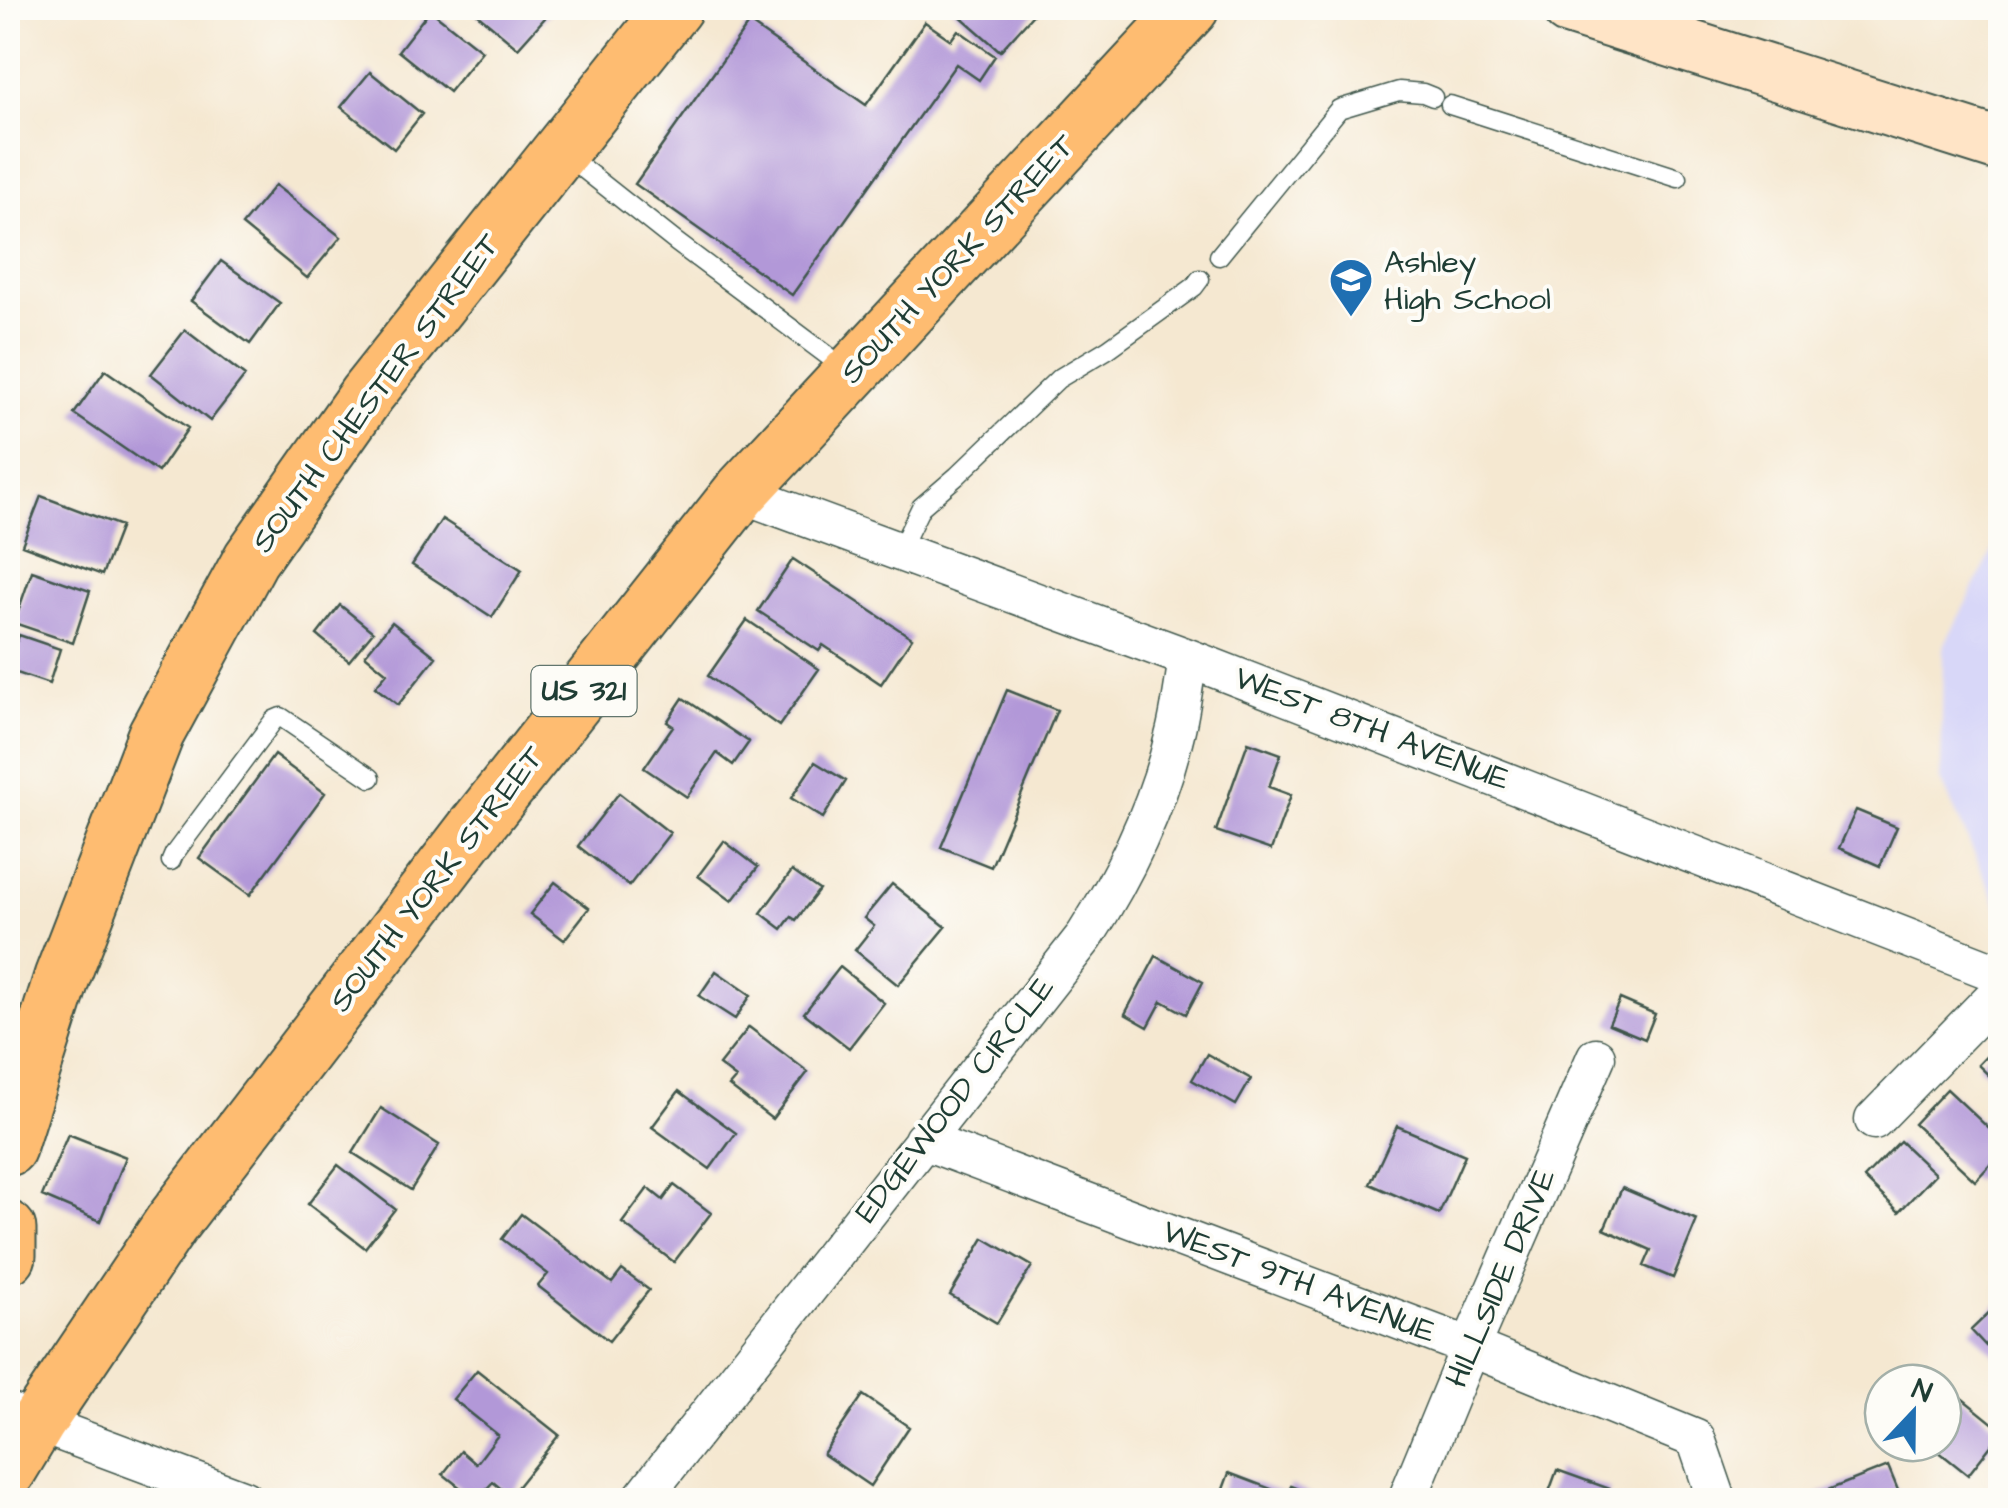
<svg xmlns="http://www.w3.org/2000/svg" width="2008" height="1508" font-family="'Architects Daughter',sans-serif">
<style>
.built{fill:#d8d7f8}
.building{fill:#b298d8}
.lines{fill:none;stroke-linecap:round;stroke-linejoin:round}
.lane-casing{stroke:#3f574c;stroke-width:21}
.street-casing{stroke:#3f574c;stroke-width:41}
.secondary-casing{stroke:#3f574c;stroke-width:56}
.primary-casing{stroke:#3f574c;stroke-width:59}
.lane{stroke:#fff;stroke-width:18}
.street{stroke:#fff;stroke-width:38}
.secondary{stroke:#ffe4c6;stroke-width:52}
.primary{stroke:#febc71;stroke-width:55}
.labels{text-anchor:middle;dominant-baseline:central;stroke-width:8;stroke-linejoin:round;paint-order:stroke}
.shield{fill:#fdfcf7;stroke:#62766e;stroke-width:2.5}
.shield-label{font-size:30px;font-weight:bold;fill:#1f3d34}
.street-label{font-size:32px;fill:#1f3d34;stroke:#fdfcf7}
.poi-label{font-size:32px;fill:#1f3d34;stroke:#fdfcf7;text-anchor:start}
</style>
<rect width="100%" height="100%" fill="#fdfcf7"/>
<filter id="ink" filterUnits="userSpaceOnUse"><feTurbulence type="fractalNoise" baseFrequency=".01" numOctaves="2"/><feDisplacementMap in="SourceGraphic" scale="20" xChannelSelector="R" yChannelSelector="G"/><feConvolveMatrix kernelMatrix="1 2 1 2 8 2 1 2 1" color-interpolation-filters="sRGB"/></filter>
<filter id="wash" filterUnits="userSpaceOnUse"><feTurbulence type="fractalNoise" baseFrequency=".0048" numOctaves="4" result="noise"/><feDisplacementMap in="SourceGraphic" scale="40" xChannelSelector="R" yChannelSelector="G"/><feGaussianBlur stdDeviation="2.25" result="paint"/><feColorMatrix in="noise" values="0 0 0 0 0 0 0 0 0 0 0 0 0 0 0 0 0 1.4 0 .05"/><feComposite in="paint" operator="in"/></filter>
<g filter="url(#wash)">
<rect width="100%" height="100%" fill="#f5e8d1"/>
<path class="built" d="M2000 537V911L1941 780 1943 647Z"/>
<g id="blocks">
<path class="building" d="M470 8H549L552 10 518 48Z
M951 8H1039L1000 51Z
M430 10 482 51 449 92 398 51Z
M925 22 951 40 958 30 995 56 979 80 956 64 792 295 635 184 749 23 866 105Z
M370 72 422 114 394 149 341 107Z
M275 185 341 237 307 278 242 225Z
M221 261 280 303 250 344 191 301Z
M185 330 245 376 210 421 151 374Z
M105 370 188 428 158 472 74 414Z
M41 496 121 526 102 575 22 545Z
M442 519 522 570 492 617 412 565Z
M793 559 912 638 881 684 823 645 819 651 758 611Z
M32 571 90 591 73 643 14 623Z
M340 605 373 632 349 661 317 635Z
M747 620 819 669 779 726 708 676Z
M392 622 436 657 398 705 375 687 387 673 365 655Z
M19 635 60 649 49 684 8 670Z
M1007 690 1057 710 991 867 941 847Z
M683 698 749 742 733 765 717 753 687 797 644 768 673 726 667 722Z
M1248 742 1281 754 1269 787 1291 795 1271 850 1216 831Z
M274 755 325 793 250 895 199 858Z
M815 762 846 781 823 818 791 798Z
M619 793 670 833 629 886 578 846Z
M1856 810 1897 827 1880 866 1839 848Z
M724 841 758 867 732 901 698 876Z
M792 871 819 890 796 920 791 917 782 929 761 913Z
M555 882 589 908 564 940 530 914Z
M892 884 946 927 898 985 855 950 874 926 864 918Z
M1156 956 1203 982 1186 1014 1162 1001 1148 1027 1125 1014Z
M840 967 884 1003 849 1048 804 1013Z
M716 971 751 995 735 1019 699 996Z
M1620 999 1655 1014 1645 1039 1609 1024Z
M749 1027 808 1072 772 1119 729 1086 736 1078 719 1065Z
M2000 1042V1086L1978 1065Z
M1207 1054 1251 1079 1236 1105 1192 1080Z
M1947 1089 2000 1139V1154L1975 1181 1914 1124Z
M679 1091 736 1133 710 1169 652 1127Z
M381 1108 439 1145 411 1190 353 1153Z
M1397 1126 1465 1155 1439 1214 1370 1184Z
M68 1134 126 1157 100 1221 42 1196Z
M1900 1141 1935 1174 1899 1212 1864 1178Z
M338 1165 395 1209 365 1248 308 1204Z
M674 1185 711 1213 674 1262 622 1223 648 1188 663 1200Z
M1622 1188 1697 1220 1673 1278 1644 1266 1651 1250 1604 1229Z
M521 1214 612 1283 622 1270 649 1290 609 1341 538 1286 548 1274 502 1239Z
M984 1238 1032 1266 997 1323 950 1295Z
M2000 1302V1361L1971 1330Z
M1924 1368 1943 1383H1912Z
M477 1370 559 1435 510 1496 493 1482 476 1500 443 1474 461 1451 476 1464 498 1435 453 1399Z
M1943 1383 2000 1429V1434L1968 1475 1928 1443H1943Z
M863 1395 909 1427 870 1486 823 1454Z
M1888 1466 1902 1500H1821L1818 1494Z
M1557 1470 1610 1489 1606 1500H1546Z
M1229 1473 1287 1495 1291 1486 1313 1495 1311 1500H1219Z"/>
</g>
</g>
<g filter="url(#ink)">
<use href="#blocks" fill-opacity="0" stroke="#3f574c" stroke-width="2.5"/>
<g class="lines">
<defs>
<path id="lane" d="M1450 105 1678 178
M566 155 676 242 847 370
M1219 256 1339 109 1399 91 1423 93 1433 97
M899 552 921 507 957 476 1058 379 1108 349 1194 287 1200 279
M171 861 174 854 274 720 281 717 371 778"/>
<path id="street" d="M740 493 1188 658 2000 974
M1874 1120 2000 991
M923 1140 1470 1347 1696 1439 1717 1500
M8 1412 244 1500
M641 1500 1085 936C1125 874 1158 806 1175 733 1181 709 1184 683 1188 658
M1407 1500 1470 1347 1596 1057"/>
<path id="secondary" d="M1568 8 2000 145"/>
<path id="primary" d="M8 1148 62 977 156 734 251 559 367 394 674 8
M8 1229V1256
M8 1471 37 1423 171 1224 474 829 740 493 1191 8"/>
</defs>
<use href="#lane" class="lane-casing"/>
<use href="#street" class="street-casing"/>
<use href="#secondary" class="secondary-casing"/>
<use href="#primary" class="primary-casing"/>
<use href="#lane" class="lane"/>
<use href="#street" class="street"/>
<use href="#secondary" class="secondary"/>
<use href="#primary" class="primary"/>
</g>
</g>
<defs>
<symbol id="school-pin" viewBox="-11 -11 22 30"><path d="M0 17L-7.5 6A9.5 9.5 0 1 1 7.5 6Z" fill="#1f6fb2" stroke="#fdfcf7"/><path d="M0-5L7-2L0 1L-7-2ZM-4 1L0 2.5L4 1V4Q0 6-4 4Z" fill="#fff"/></symbol>
</defs>
<g fill-rule="evenodd">
<use href="#school-pin" x="1326" y="255" width="50" height="68"/>
</g>
<g class="labels">
<rect class="shield" x="531.5" y="666" width="105" height="50" rx="8"/>
<g class="shield-label">
<text x="584" y="691">US 321</text>
</g>
<g class="street-label">
<text transform="translate(958 259) rotate(-47)">SOUTH YORK STREET</text>
<text transform="translate(376 393) rotate(-53)">SOUTH CHESTER STREET</text>
<text transform="translate(1372 729) rotate(21)">WEST 8TH AVENUE</text>
<text transform="translate(437 879) rotate(-52)">SOUTH YORK STREET</text>
<text transform="translate(955 1100) rotate(-52)">EDGEWOOD CIRCLE</text>
<text transform="translate(1501 1278) rotate(-67)">HILLSIDE DRIVE</text>
<text transform="translate(1299 1282) rotate(21)">WEST 9TH AVENUE</text>
</g>
<g class="poi-label">
<text x="1384" y="262">Ashley<tspan x="1384" dy="37">High School</tspan></text>
</g>
</g>
<rect width="2008" height="1508" fill="none" stroke="#fdfcf7" stroke-width="40"/>
<g transform="translate(1913 1413) rotate(22)"><circle r="48" fill="#fdfcf7" stroke="#a4b0a9" stroke-width="2.5"/>
<path d="M0-8L18 38L0 25L-18 38Z" fill="#1f6fb2"/>
<text y="-15" font-size="28" font-weight="bold" text-anchor="middle" fill="#1f3d34">N</text>
</g>
</svg>
